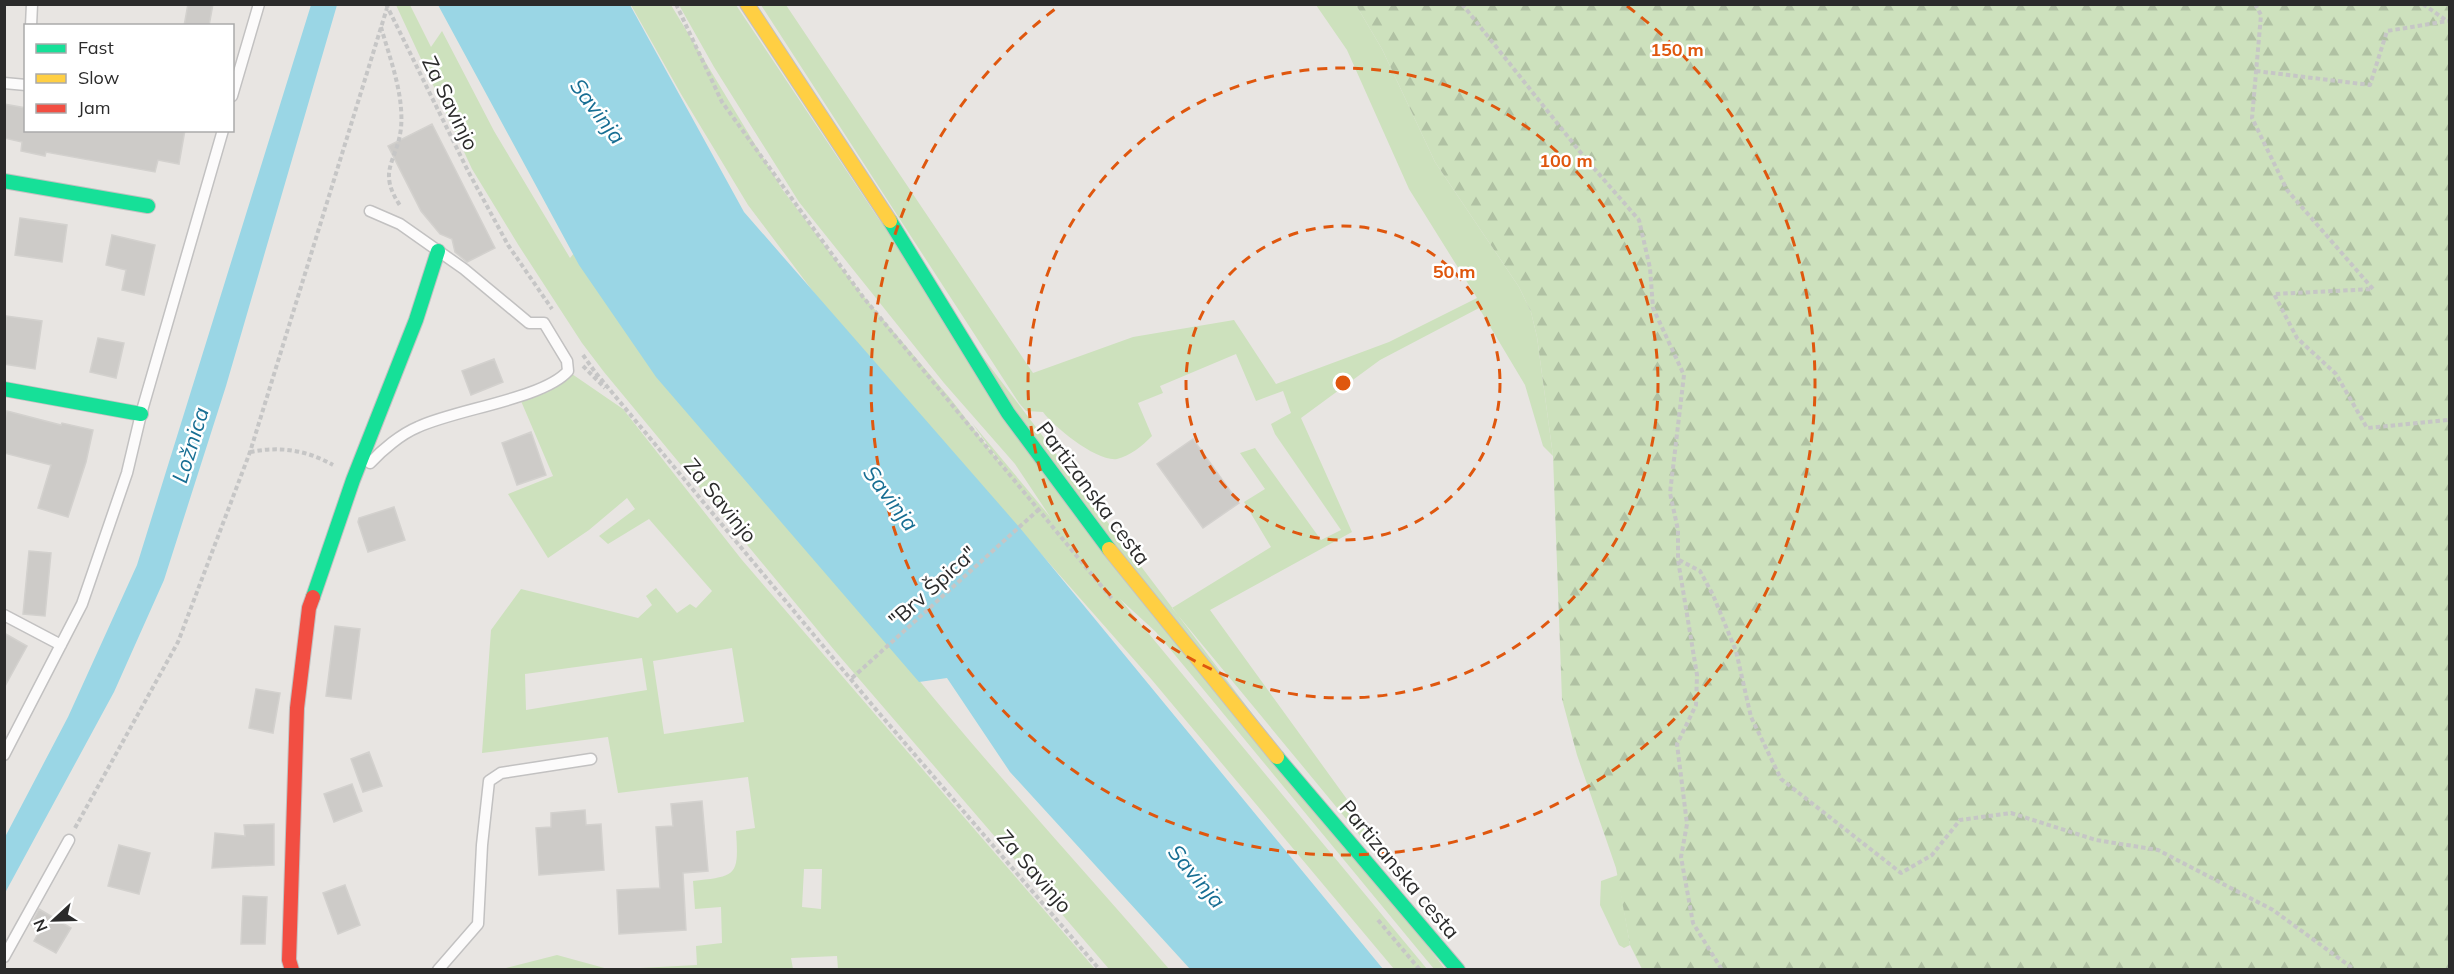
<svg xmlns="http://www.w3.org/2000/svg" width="2454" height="974" font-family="Mulish,sans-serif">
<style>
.grass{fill:#cde1bd;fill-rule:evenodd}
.forest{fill:url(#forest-firs)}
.water{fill:#9ad6e5}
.building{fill:#cdcbc8;stroke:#d3d1ce;stroke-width:1.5}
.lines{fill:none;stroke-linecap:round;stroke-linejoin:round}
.lane-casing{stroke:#c2c1c1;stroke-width:13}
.fast-casing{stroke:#c2c1c1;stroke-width:16}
.slow-casing{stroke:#c2c1c1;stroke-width:16}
.jam-casing{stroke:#c2c1c1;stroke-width:16}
.path{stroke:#c6c6c6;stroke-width:4;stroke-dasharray:4.5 3;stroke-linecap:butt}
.lane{stroke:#fcfbfb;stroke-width:10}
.fast{stroke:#16e098;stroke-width:14}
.slow{stroke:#ffcf43;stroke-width:14}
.jam{stroke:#f24e42;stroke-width:14}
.ring{fill:none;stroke:#df570e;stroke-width:3;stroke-dasharray:10 8}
.labels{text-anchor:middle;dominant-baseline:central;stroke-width:5;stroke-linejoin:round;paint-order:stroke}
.street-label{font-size:21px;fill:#2b2b2b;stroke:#fff}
.water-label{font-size:22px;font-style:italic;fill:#176e93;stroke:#fff}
.centre{fill:#df570e;stroke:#fff;stroke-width:3}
.ring-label{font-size:18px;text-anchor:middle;font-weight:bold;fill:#df570e;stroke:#fff;stroke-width:5;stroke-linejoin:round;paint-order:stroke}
</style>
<defs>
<pattern id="forest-firs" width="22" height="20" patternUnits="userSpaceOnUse" patternTransform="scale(1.5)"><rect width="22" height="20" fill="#cde1bd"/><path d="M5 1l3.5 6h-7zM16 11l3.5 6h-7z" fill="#b0c1a3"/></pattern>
</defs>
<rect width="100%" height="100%" fill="#e8e5e2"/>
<path class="grass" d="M396 5H410L431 47 442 31 494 131 570 258 575 252C689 394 802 538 918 679 999 778 1086 872 1169 969H1109L835 651 604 372 582 343 519 246 472 169Z
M631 5H671L782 189 859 291 950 398 1007 472 972 423 1051 518 1015 464 944 383 799 202 714 67 679 5H736L878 218 1445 969H1434L1156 632 1120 599 1427 969H1394L1152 680 830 314 748 205 681 94Z
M761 5H786L1033 373 1133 337 1234 320 1276 384 1389 342 1477 298 1409 189 1347 50 1316 5H1356L1382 49 1435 162 1519 287 1531 312 1537 337 1553 456 1543 446 1525 385 1479 308 1380 360 1301 418 1352 532 1210 610 1383 849 1376 855 1172 608 1271 547 1244 502 1265 489 1240 453 1255 448 1321 540 1341 530 1275 434 1271 424 1291 413 1283 391 1256 401 1236 354 1160 386 1163 393 1138 403 1152 436C1142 446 1130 456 1117 459 1097 462 1054 427 1043 412L1026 411 1019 403Z
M572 374 623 409 742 560 1095 969H838L837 956 791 958 793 969H621L697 965 696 946 722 943 721 907 695 909 693 881C737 876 739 876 736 831L755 828 748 777 618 793 608 737 482 753 491 630 521 589 638 618 652 605 646 596 656 588 677 613 690 604 696 608 712 591 649 519 608 544 599 536 635 509 627 498 589 530 548 558 508 494 553 476 521 401 548 392ZM732 648 744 722 664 734 653 661ZM642 658 647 690 526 710 525 674ZM804 869H822L821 909 802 907Z
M1618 875 1630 945 1624 948 1619 945 1600 905 1601 881Z
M557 955 608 969H502Z"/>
<path class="forest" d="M1356 5H2449V969H1642L1630 945 1616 868 1577 755 1562 699 1553 456 1537 337 1531 312 1519 287 1435 162 1382 49Z"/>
<path class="water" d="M311 5H337L226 386 164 580 114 692 5 893V837L68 717 137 565Z
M438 5H630L744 212 1020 528 1383 969H1190L1010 772 947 678 919 682 656 377 579 265Z"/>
<path class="building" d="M188 4H213L209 26H184Z
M4 104 26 108V130H185L179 164 158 160 155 172 46 152 45 156 21 151 22 142 4 138Z
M432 124 495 248 467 262 455 252 452 239 440 234 421 211 388 146Z
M20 218 67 225 62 262 15 255Z
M112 235 155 245 144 295 122 290 126 270 106 265Z
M6 316 42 321 35 369 4 364Z
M98 338 124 343 116 378 90 372Z
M494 359 503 382 471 395 462 371Z
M7 411 61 425 62 423 93 430 86 462 68 517 38 508 51 465 4 453V423Z
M531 432 546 475 517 485 502 443Z
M1193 439 1239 503 1203 528 1157 464Z
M394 507 405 540 368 552 358 522 359 518Z
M29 551 51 553 45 616 23 614Z
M335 626 360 629 351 699 326 696Z
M4 633 27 646 4 688Z
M256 689 280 693 273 733 249 728Z
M369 752 382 786 363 792 351 759Z
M352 784 362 811 334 822 324 794Z
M702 801 708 871 683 873 686 930 619 934 617 890 660 888 656 827 673 826 671 804Z
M585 810 586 825 601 824 604 870 539 875 536 828 551 827V813Z
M274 824V865L212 868 215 833 245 836 244 825Z
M119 845 150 853 139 894 108 886Z
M345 885 360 925 338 934 323 893Z
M243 896 267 897 265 944H241Z
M39 909 71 928 56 953 34 941 40 930 31 925Z"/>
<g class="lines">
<defs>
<path id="lane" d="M31 26 32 4
M4 83 26 85
M232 96 259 4
M370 463C382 450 401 434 418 427 456 409 543 399 568 371L567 361 544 323H529L464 269 400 224 370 211
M4 615 61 645
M4 755 82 604 127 473 141 414 223 130
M4 957 69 840
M438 970 478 924 482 845 489 781 501 773 591 759"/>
<path id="fast" d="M4 181 148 206
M890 221 1008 413 1109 549
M4 389 141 414
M313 597 353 480 416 320 438 251
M1277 757 1458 970"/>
<path id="slow" d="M747 4 890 221
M1109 549 1277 757"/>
<path id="jam" d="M292 970 289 960 297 708 309 608 313 597"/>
</defs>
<use href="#lane" class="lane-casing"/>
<use href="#fast" class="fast-casing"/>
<use href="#slow" class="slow-casing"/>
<use href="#jam" class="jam-casing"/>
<path class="path" d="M386 4 468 171 508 245 552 309
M676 4 722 102 863 297 1113 600
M1462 4 1585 158 1639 220 1650 268 1653 308 1684 375 1670 493 1678 530V560L1697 675 1696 705 1677 744 1687 824 1681 857 1693 923 1722 970
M2255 4 2261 15 2252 118 2287 190 2373 289 2274 294 2297 338 2336 374 2367 428 2448 420 2450 422
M2423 4 2447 21
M381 27C390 59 404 94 401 128 397 163 376 170 401 207
M2256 71 2370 85 2387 31 2448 21
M583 355 595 372 873 706 1100 970
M583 366 605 388
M250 452C281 446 306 450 333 465
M1679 560 1700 571 1713 595 1736 651 1751 717 1781 779 1901 873 1932 855 1960 820 2011 813 2096 840 2158 850 2273 910 2355 970
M852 678 1037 511
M75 828 178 642 250 452 387 8
M1378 920 1420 970"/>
<use href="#lane" class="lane"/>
<use href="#fast" class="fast"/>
<use href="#slow" class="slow"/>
<use href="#jam" class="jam"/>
</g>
<g class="ring">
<circle cx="1343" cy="383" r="157"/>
<circle cx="1343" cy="383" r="315"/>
<path d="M1627 6A472 472 0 1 1 1059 6"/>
</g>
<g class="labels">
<g class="street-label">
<text transform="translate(451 103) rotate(64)">Za Savinjo</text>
<text transform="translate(1094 493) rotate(53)">Partizanska cesta</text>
<text transform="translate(721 500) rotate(51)">Za Savinjo</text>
<text transform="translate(932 586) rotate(-42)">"Brv Špica"</text>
<text transform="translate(1400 869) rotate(50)">Partizanska cesta</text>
<text transform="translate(1035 871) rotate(49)">Za Savinjo</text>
</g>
<g class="water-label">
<text transform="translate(598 111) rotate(53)">Savinja</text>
<text transform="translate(190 445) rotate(-73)">Ložnica</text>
<text transform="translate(891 498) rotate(53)">Savinja</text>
<text transform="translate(1197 876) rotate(50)">Savinja</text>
</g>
</g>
<circle cx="1343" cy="383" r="9" class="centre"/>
<g class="ring-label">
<text x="1677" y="56">150 m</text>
<text x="1566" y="167">100 m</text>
<text x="1454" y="278">50 m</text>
</g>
<rect width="2454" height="974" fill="none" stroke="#2b2b2b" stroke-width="12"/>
<rect x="24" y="24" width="210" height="108" fill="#ffffff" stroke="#aaaaaa" stroke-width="1.5"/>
<rect x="36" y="44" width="30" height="9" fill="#16e098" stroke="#aaaaaa" stroke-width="1.5"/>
<text x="78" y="54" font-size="18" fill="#2b2b2b">Fast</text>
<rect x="36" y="74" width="30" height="9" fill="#ffcf43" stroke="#aaaaaa" stroke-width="1.5"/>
<text x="78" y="84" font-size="18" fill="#2b2b2b">Slow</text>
<rect x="36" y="104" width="30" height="9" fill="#f24e42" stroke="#aaaaaa" stroke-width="1.5"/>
<text x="78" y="114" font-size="18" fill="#2b2b2b">Jam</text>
<g transform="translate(54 920) rotate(248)" stroke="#ffffff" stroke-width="4.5" paint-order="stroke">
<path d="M0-4.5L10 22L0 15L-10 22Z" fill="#2b2b2b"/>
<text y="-9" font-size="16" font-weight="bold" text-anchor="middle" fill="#2b2b2b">N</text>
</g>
</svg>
